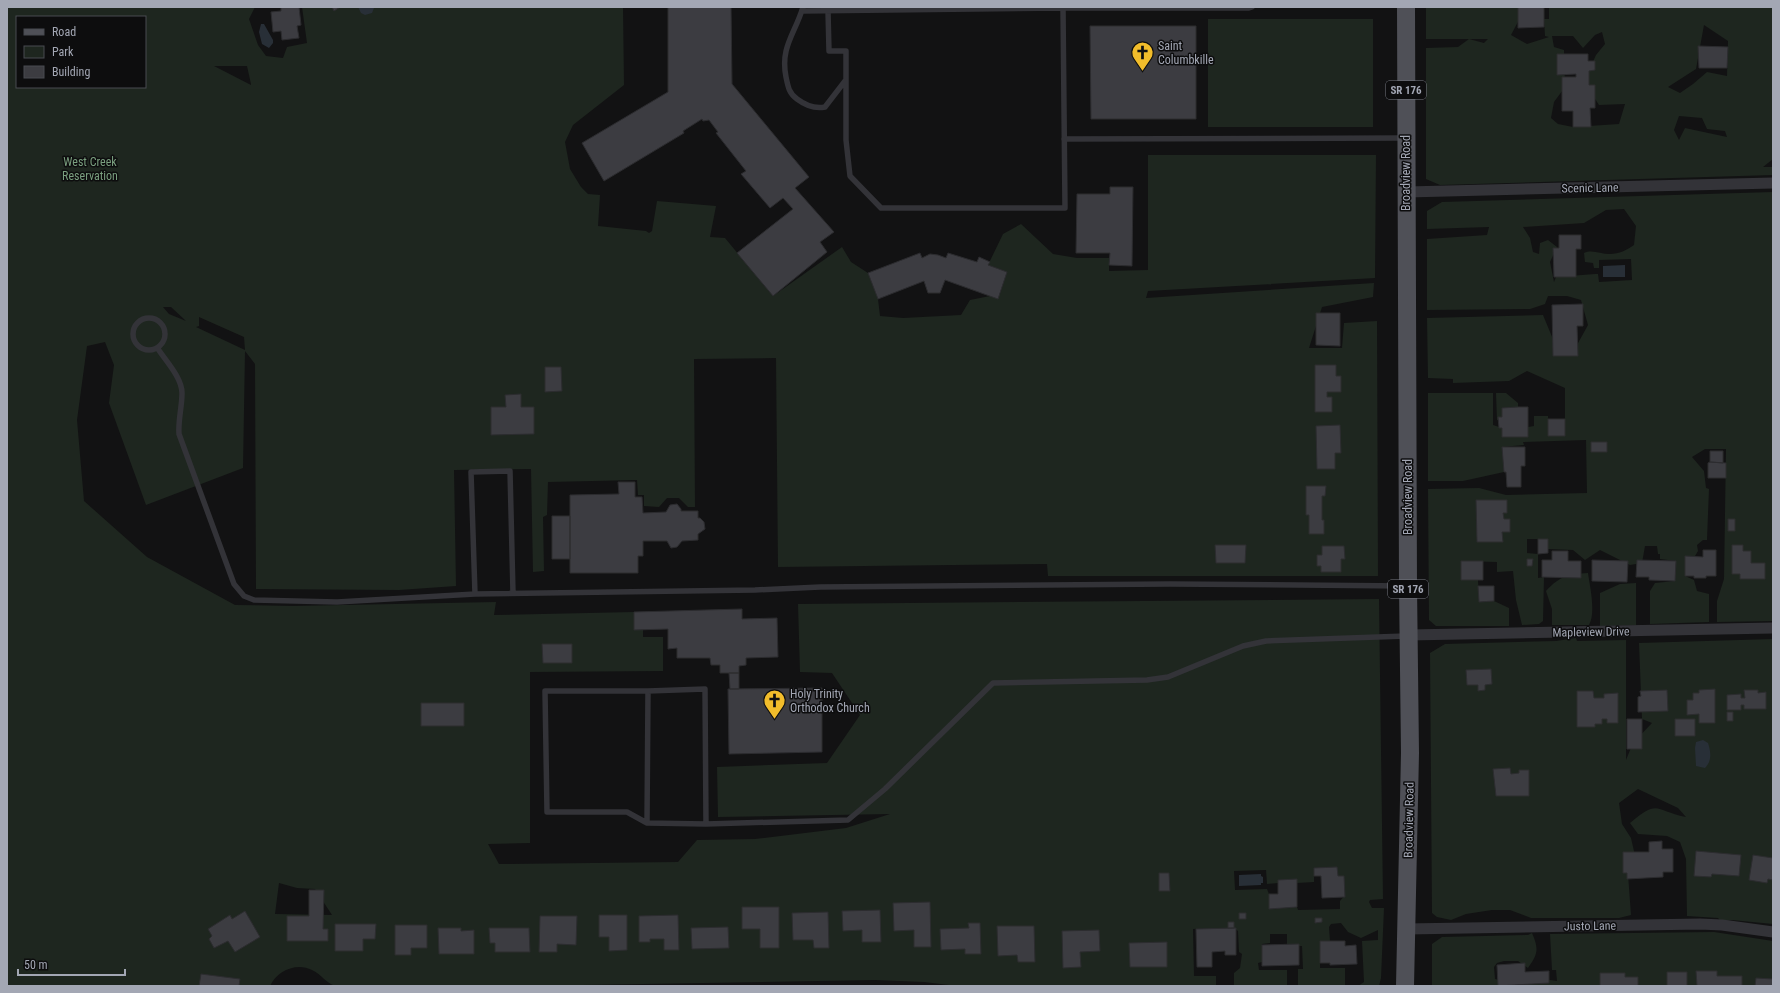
<svg xmlns="http://www.w3.org/2000/svg" width="1780" height="993" font-family="'Roboto Condensed',sans-serif">
<style>
.green{fill:#1e261f;fill-rule:evenodd}
.water{fill:#282f37}
.building{fill:#3c3c41;stroke:#2c2c2f}
.lines{fill:none;stroke-linecap:round;stroke-linejoin:round}
.lane{stroke:#333338;stroke-width:5.5}
.street{stroke:#333338;stroke-width:11}
.primary{stroke:#4f5057;stroke-width:18}
.labels{text-anchor:middle;dominant-baseline:central;stroke-width:3;stroke-linejoin:round;paint-order:stroke}
.shield{fill:#0d0d0e;stroke:#767982;stroke-width:1}
.shield-label{font-size:11px;font-weight:bold;fill:#a3a7b4}
.poi-label{font-size:12px;fill:#a3a7b4;stroke:#0d0d0e;text-anchor:start}
.park-label{font-size:12px;fill:#7a9f7f;stroke:#0d0d0e}
.street-label{font-size:12px;fill:#a3a7b4;stroke:#0d0d0e}
</style>
<rect width="100%" height="100%" fill="#121213"/>
<path class="green" d="M7 7H255L249 19 258 45 266 56 283 58 287 47 307 43 302 7H623L624 85 573 125 565 142 570 169 581 187 588 194 600 195 598 226 646 231 649 233 652 231 657 201 716 206 710 237 725 238 773 296 842 247 851 262 868 273 878 299 880 316 903 318 961 315 970 300 1000 294 1007 272 988 265 1003 234 1021 224 1053 254 1077 258H1109V271L1148 270V155H1376L1375 278 1148 291 1146 298 1374 283 1373 297 1322 307 1309 348H1342L1344 323 1377 321 1378 576H1048L1047 564 778 567 776 358 694 359 695 507H688L679 498H667L659 507 644 506V495H638L637 480 548 482 547 515 543 517 544 571 533 572 531 469 454 470 456 586 399 590 256 589 255 364 245 351 243 468 146 505 109 403 114 365 105 342 87 346 77 420 84 501 147 557 235 605 293 606 496 602 494 615 634 612V630H643V637H663V671L530 672V843L488 844 499 864 678 862 697 840 755 839 846 828 890 814 718 817 717 767 827 763 860 715 832 673 800 672 798 604 1379 599 1383 899 1370 900 1369 902 1372 908H1384L1381 978 1379 986H1358L1364 982 1362 941 1378 940V930L1361 938 1348 932 1341 923 1331 924 1329 927 1330 941H1320V968H1345V986H1298V969H1303L1302 946H1287V934H1270V943L1262 944V962L1258 963 1259 970H1287V986H1234V973L1240 968 1242 954 1239 952 1238 931 1234 928V922H1229L1228 928 1193 929 1194 976H1216V986H957L924 982 875 980 524 986H335C326 983 321 974 312 970 296 962 277 971 270 986H7ZM17 17H145V87H17ZM214 66H247L251 84V85ZM163 307H171L186 321 169 314ZM199 317 244 337 245 350 196 327 199 326ZM1337 867 1336 880 1345 895 1340 901V909L1298 910 1297 907 1270 909 1269 894 1267 889 1235 890 1234 871 1266 870 1267 884 1278 883V880L1296 879 1297 883 1314 882V868ZM1169 873 1170 891H1160L1159 874ZM279 883 297 888 315 889 332 915 275 914Z
M1426 7H1521V16L1511 35 1527 44 1549 37 1545 36 1544 19H1549V7H1773V159L1763 167H1773V175L1440 185 1426 179V48L1458 47 1469 39 1484 43 1488 39H1426ZM1704 25 1728 41 1727 76 1707 72 1693 84 1680 93 1668 87 1696 69ZM1602 32 1605 44 1596 55 1584 82 1599 105 1625 104 1619 124 1573 127 1558 124 1551 118 1554 102 1565 87 1564 50 1554 47 1552 36H1573L1583 48 1595 35ZM1679 116 1702 118 1707 129 1725 131 1727 137 1685 128 1679 140 1674 130Z
M1208 19H1373V127H1208Z
M1773 192V621L1717 622V601L1724 579 1726 449H1705L1692 457 1704 471 1706 488 1709 489 1707 540H1703L1697 545 1698 551 1695 556 1685 557V576L1694 580 1697 591 1709 594V622L1650 624V591L1655 583 1675 581 1676 561 1660 559V554H1658L1657 546H1645L1642 563 1630 565 1600 550 1585 560 1573 550 1548 549V539H1527V553L1538 554V578L1544 577 1543 621 1539 624 1522 625 1516 600 1513 571 1497 572V562L1461 561V580H1478L1479 602 1494 601 1509 608V626H1436L1429 620 1428 489 1479 488 1506 495 1587 493 1586 440 1523 442 1524 445 1502 447 1504 472 1463 481H1428V393H1493V425L1502 428 1503 437H1528V427L1534 426V416H1548L1549 436H1565V388L1527 371 1509 381 1453 383V379L1428 378 1427 318 1543 315 1555 344 1572 354 1588 325 1581 300 1567 296H1548L1545 304 1530 309 1427 310V239L1487 235 1489 227 1427 229V211L1442 202ZM1624 209 1636 226 1634 245C1627 250 1619 254 1610 254 1600 254 1592 249 1584 253L1585 262 1593 263 1594 268H1599V260L1631 259 1632 280 1599 282 1598 274H1595L1556 277 1554 282 1550 262 1557 247 1548 240 1540 243 1539 254 1533 252 1530 238 1523 227 1584 223 1606 210Z
M1496 393H1506L1518 403V407L1502 408V417H1498V420H1497Z
M1588 573C1590 587 1596 613 1589 625H1552V609L1546 591C1560 576 1568 574 1588 573Z
M1636 583V625L1600 626V593L1620 584Z
M1576 638 1577 641 1626 640V760L1633 743 1652 723 1642 719 1639 643 1773 639V924L1732 920 1721 921 1718 918 1687 916 1686 859 1680 842 1667 836 1638 834 1630 823C1659 798 1655 811 1686 817L1678 808 1638 789 1619 803 1622 824 1631 838 1636 860 1628 874 1631 915 1619 918H1531L1510 910H1492L1466 914 1451 920 1437 917 1432 913 1430 653 1445 644 1556 641Z
M1714 932 1773 941V986H1524L1530 977 1557 981 1556 970H1552L1550 934Z
M1532 933C1539 949 1538 954 1528 968L1518 961H1504L1497 963 1494 967 1495 979 1512 983V986H1432V944L1442 937 1528 935Z"/>
<path class="water" d="M358 7H374V8L372 13 365 15 361 13Z
M261 24H264L273 40V43L269 48 262 44 259 32Z
M1625 265V277H1603V266Z
M1703 740 1708 743C1711 752 1712 761 1705 768L1696 766 1695 748 1696 742Z
M1261 874V876L1263 877V883H1261V885L1239 886V875Z"/>
<path class="building" d="M281 7H299L301 25 297 26 299 38 282 40 281 31 273 32 271 12 281 11Z
M332 7H340L334 11Z
M668 7H731L732 84 809 177 795 188 834 232 820 242 827 252 773 296 737 253 793 209 783 198 770 208 741 174 746 171 716 133 718 132 709 120 703 121 702 119 683 131 684 133 604 181 582 143 668 92Z
M1518 7H1544V27L1518 28Z
M1090 26H1196V119H1091Z
M1698 46 1728 47 1727 68H1699Z
M1557 54H1588V61H1595V70L1589 71V85H1595V108H1590L1591 127H1573V111H1562V77H1576V74L1557 75Z
M1110 187H1133L1132 266 1109 265 1110 253H1076L1077 194H1110Z
M1559 235H1581V249H1576V277H1554L1553 248H1559Z
M920 253 922 258 930 254 938 255 946 258 948 253 977 262 979 257 990 262 988 265 1007 272 998 299 945 280 940 293H928L924 281 878 299 868 273Z
M1583 304V326H1577L1578 356H1553L1552 305Z
M1316 313H1340V346L1316 345Z
M1315 365H1336V376H1341V392H1327V397H1332V412H1315Z
M545 367H561L562 391 545 392Z
M521 394V407H534V434L491 435V407H506L505 395Z
M1518 407H1528V437H1502V428H1499L1498 417H1502V408Z
M1548 419H1565V436H1548Z
M1340 425 1341 453H1335V469H1317L1316 426Z
M1591 442H1607V452H1591Z
M1502 447H1525V466H1521V487H1507L1506 472H1504Z
M1710 451H1723V463L1710 462Z
M1710 462 1726 463V478H1708V463Z
M618 482H635V497H642L643 513 666 512 670 505 677 504 681 509V511H698V518H700L704 522 705 529 698 534V540L682 541 677 547 671 548 667 541H643V556H638V573H570V495L619 494Z
M1306 486H1326L1325 496H1322V520H1324V534H1309V515H1306Z
M1476 500H1507V513H1503L1504 519H1510V532H1502L1503 542H1477Z
M552 516H570V559H552Z
M1728 519H1735V531H1728Z
M1538 539H1548V553L1538 554Z
M1215 545H1246L1245 563H1216Z
M1732 545H1743V551H1751V563H1765V579H1740V574H1732Z
M1322 546H1344L1345 559H1341V572H1321V566H1317V555H1322Z
M1703 550H1716V576H1706V578H1694V576H1685V556L1703 557Z
M1552 551H1568V561H1581V578L1542 577V560H1552Z
M1527 559H1533L1532 566H1527Z
M1592 560 1628 561 1627 582 1592 581Z
M1637 560 1676 561 1675 581 1649 580V577H1636Z
M1461 561H1483V580H1461Z
M1478 586H1494V601L1479 602Z
M742 609V619L777 618 778 657 746 658V665L739 666V673H720V665H711L710 658H677V648L668 649V629L634 630V612Z
M542 644H572V663H543Z
M1491 669 1492 684 1485 685V690L1478 691V685H1467L1466 670Z
M729 673H739V689H730Z
M822 688V752L729 754 728 689Z
M1715 689V723H1699V714L1687 715V700H1693V693H1699V690Z
M1667 690 1668 711 1638 712V697L1641 696 1640 691Z
M1744 690H1758V693L1766 692V709H1744V705H1741V710H1727V695L1741 694V698H1745Z
M1577 691H1593L1594 698H1604V694L1618 693V723H1607V719H1602V724H1595V727H1577Z
M421 703H464V726H421Z
M1727 712H1733V721H1727Z
M1627 719H1642V749H1627Z
M1675 719H1695V736H1675Z
M1510 768 1511 774 1519 773V770H1529V796H1496L1493 769Z
M1662 841V849H1673V872H1663V877L1627 879V873H1623V852H1649V842Z
M1696 851 1741 855 1739 876 1712 874 1711 877 1694 876Z
M1753 855 1773 858V880L1768 879 1767 883 1749 880Z
M1337 867 1338 876H1344L1345 897 1322 898 1321 876H1314V868Z
M1159 873H1169L1170 891H1159Z
M1297 879V907L1269 909V894H1278V880Z
M309 890H324L323 929H328V941H287V916H309Z
M930 902 931 947H914V930L894 931 893 903Z
M742 907H779V948H760V929H742Z
M880 910 881 942H862V930L843 931 842 911Z
M245 911 260 937 235 952 228 941 214 948 209 939 212 936 208 929 230 915 232 919Z
M828 912 829 948H814L813 940H793L792 913Z
M1239 913H1246V919H1239Z
M599 915H627V950L609 951V937H599Z
M678 915 679 950H664V939H650V942H639V916Z
M540 916H577L576 945 557 944V952H539Z
M1315 918H1322V922L1315 923Z
M1228 922H1234V928H1228Z
M968 923H980L981 954H965V949L941 950 940 929 969 928Z
M335 924H376L375 939H363V951H335Z
M395 925H427V948H411V955H395Z
M997 926H1034L1035 962H1018L1017 955 998 956Z
M728 927 729 948 692 949 691 928Z
M438 928H461V931L474 930V954H439Z
M489 928H529L530 952H495V943H490Z
M1236 928V955H1225V951L1212 952V967H1197L1196 929Z
M1099 930 1100 951 1080 952 1081 967 1063 968 1062 931Z
M1320 941H1345V946L1356 945 1357 964 1330 965V963H1320Z
M1167 942V967H1130L1129 943Z
M1299 944V965L1262 966V945Z
M1525 963V972L1549 971V983L1498 986 1497 965Z
M1696 971H1717V976H1742V986H1697Z
M1667 972H1687V986H1660H1667Z
M1600 973H1625V977H1638V986H1600Z
M201 974 240 979 239 986H199Z
M1756 978 1773 979V986H1755Z"/>
<g class="lines">
<path class="lane" d="M803 7C795 34 780 47 786 77 788 87 789 93 797 99 805 105 815 109 825 107L845 81
M802 11 1063 8H1249L1252 7
M828 11 829 51H846V140L850 176 881 208H1065L1063 8
M1064 139 1404 138
M133 334a16 16 0 1 1 32 0a16 16 0 1 1-32 0Z
M158 349C166 361 182 378 182 393 182 407 178 420 179 434L234 584 244 596 254 600 337 602 475 594
M513 593 510 471 471 472 475 594 755 590 820 587 1170 584 1407 586
M648 691 705 689 706 824
M647 823 648 691H545L547 812H627L647 823 706 824 848 820 885 789 993 683 1147 680 1168 677 1243 646 1266 641 1406 636"/>
<path class="street" d="M1407 192 1773 183
M1409 635 1773 628
M1406 929 1700 924 1722 925 1773 932"/>
<path class="primary" d="M1405 986 1410 753 1408 586 1406 7"/>
</g>
<defs>
<symbol id="church-pin" viewBox="-11 -11 22 30"><path d="M0 17L-7.5 6A9.5 9.5 0 1 1 7.5 6Z" fill="#f2bd2b" stroke="#0d0d0e"/><path d="M-1.2-6h2.4v3.5h3.3v2.4h-3.3V6h-2.4V-.1h-3.3v-2.4h3.3Z" fill="#111"/></symbol>
</defs>
<g fill-rule="evenodd">
<use href="#church-pin" x="1130" y="40" width="25" height="34"/>
<use href="#church-pin" x="762" y="688" width="25" height="34"/>
</g>
<g class="labels">
<g class="shield">
<rect x="1386" y="81" width="40" height="18" rx="3"/>
<rect x="1388" y="580" width="40" height="18" rx="3"/>
</g>
<g class="shield-label">
<text x="1406" y="90">SR 176</text>
<text x="1408" y="589">SR 176</text>
</g>
<g class="poi-label">
<text x="1158" y="46">Saint<tspan x="1158" dy="14">Columbkille</tspan></text>
<text x="790" y="694">Holy Trinity<tspan x="790" dy="14">Orthodox Church</tspan></text>
</g>
<g class="park-label">
<text x="90" y="162">West Creek<tspan x="90" dy="14">Reservation</tspan></text>
</g>
<g class="street-label">
<text transform="translate(1406 173) rotate(-90)">Broadview Road</text>
<text transform="translate(1590 188) rotate(-1)">Scenic Lane</text>
<text transform="translate(1408 497) rotate(-90)">Broadview Road</text>
<text transform="translate(1591 632) rotate(-1)">Mapleview Drive</text>
<text transform="translate(1409 820) rotate(-89)">Broadview Road</text>
<text transform="translate(1590 926) rotate(-1)">Justo Lane</text>
</g>
</g>
<rect width="1780" height="993" fill="none" stroke="#a3a7b4" stroke-width="16"/>
<rect x="16" y="16" width="130" height="72" fill="#0d0d0e" stroke="#494b50"/>
<rect x="24" y="29" width="20" height="6" fill="#4f5057" stroke="#494b50"/>
<text x="52" y="36" font-size="12" fill="#a3a7b4">Road</text>
<rect x="24" y="46" width="20" height="12" fill="#1e261f" stroke="#494b50"/>
<text x="52" y="56" font-size="12" fill="#a3a7b4">Park</text>
<rect x="24" y="66" width="20" height="12" fill="#3c3c41" stroke="#494b50"/>
<text x="52" y="76" font-size="12" fill="#a3a7b4">Building</text>
<path d="M18 969v6h107v-6" fill="none" stroke="#a3a7b4" stroke-width="2"/>
<text x="24" y="969" font-size="12" fill="#a3a7b4" stroke="#0d0d0e" stroke-width="3" paint-order="stroke">50 m</text>
</svg>
